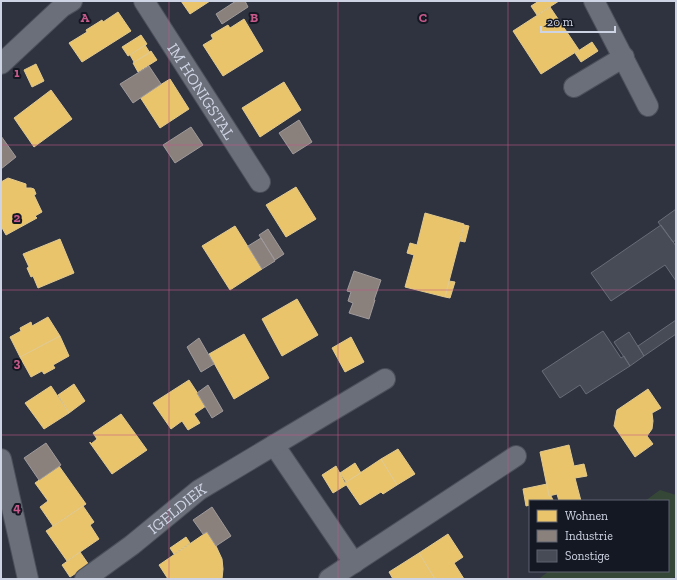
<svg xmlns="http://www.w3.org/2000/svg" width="677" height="580" font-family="'Zilla Slab',serif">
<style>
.green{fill:#354736}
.homes{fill:#e9c46a;stroke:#e1c98f}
.industry{fill:#8a817c;stroke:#9f9a9b}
.building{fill:#474b56;stroke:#686c77}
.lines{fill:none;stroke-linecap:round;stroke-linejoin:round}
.street-casing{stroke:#4c505b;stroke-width:22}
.street{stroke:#6b6f7a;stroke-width:20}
.grid{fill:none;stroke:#c75a8b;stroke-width:1;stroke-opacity:0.55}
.labels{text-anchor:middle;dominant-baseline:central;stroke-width:4;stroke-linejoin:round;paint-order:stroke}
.street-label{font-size:16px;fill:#cfd4e4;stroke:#141822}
.grid-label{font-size:13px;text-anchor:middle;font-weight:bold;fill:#c75a8b;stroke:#141822;stroke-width:4;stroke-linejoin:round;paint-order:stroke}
</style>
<rect width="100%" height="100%" fill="#2f3340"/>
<path class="green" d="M660 490 676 495V576L673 578V579H536L540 578 549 571H668V501H645Z"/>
<path class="homes" d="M181 1H210L190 14Z
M539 1H559L537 15 531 6Z
M550 7 579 50 541 74 513 31Z
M118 12 131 31 82 62 69 43 87 32 86 30 102 20 103 22Z
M244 19 263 51 223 76 203 45 213 39 211 35 228 25 230 28Z
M141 35 147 44 128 56 122 47Z
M592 42 598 51 581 62 575 53Z
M145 45 150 53 134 62 130 55Z
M151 51 157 60 138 72 133 63Z
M36 64 44 81 32 87 24 70Z
M170 79 189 109 160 128 140 97Z
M284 82 301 110 260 137 242 108Z
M51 90 72 119 34 147 14 118Z
M8 178 26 184V188H31L34 189 36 194 34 195 42 212 35 216 37 218 6 235 1 226V182Z
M296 187 316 219 286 237 266 205Z
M425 213 464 224 445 297 405 287 414 255 407 253 410 243 417 245Z
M464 225 469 226 465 242 460 241Z
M235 226 262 269 230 290 202 246Z
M60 239 74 273 38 288 33 276 31 277 27 268 29 267 23 254Z
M449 281 455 282 450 298 445 297Z
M297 299 318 335 282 356 262 319Z
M48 317 60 336 20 357 10 337 21 331 20 328 31 322 32 326Z
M244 334 269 378 234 399 209 354Z
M60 336 69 356 53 365 55 368 44 374 42 371 31 377 20 357Z
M351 337 364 362 345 372 332 348Z
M189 380 206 406 194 414 200 423 188 430 182 421 171 429 153 403Z
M74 384 85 401 69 413 58 395Z
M51 386 69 413 44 429 25 403Z
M648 389 661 408 652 413 653 421 652 429 647 436 653 444 635 457 614 426 617 410Z
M121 414 147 450 112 474 90 443V442L91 444 97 439 93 433Z
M569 445 574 466 584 464 587 476 575 478 581 501H559L557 494 549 496 540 452Z
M398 449 415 474 397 485 381 459Z
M381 459 397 485 383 494 381 492 360 505 345 483Z
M355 463 361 473 346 482 340 473Z
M59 466 86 504 53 526 40 507 48 501 35 483Z
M336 466 346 485 333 493 322 475Z
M547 484 549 496H551L553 500 548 501H530V505L526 506 523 489Z
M83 506 94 522 90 525 99 539 67 561 46 531Z
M207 532 216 546 222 559 223 569 222 579H168L159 565Z
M448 534 463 557 454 563 464 579H435L419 553Z
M186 537 190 543 174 554 170 548Z
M80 552 89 565 70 577 62 565Z
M419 553 435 579H393L389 572Z"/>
<path class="industry" d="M236 1H245L248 7 222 24 216 14Z
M149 66 161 84 133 103 120 84Z
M299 120 312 142 293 154 279 133Z
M191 127 203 145 175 163 163 145Z
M1 136 16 157 1 169Z
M268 229 284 254 275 260 259 235Z
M261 238 275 261 262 269 248 246Z
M354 271 381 280 374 300H375L369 319 349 313 353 303 348 301 351 292 347 291Z
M199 338 214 364 201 372 187 347Z
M208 385 223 411 212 418 197 393Z
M46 443 61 465 39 480 24 458Z
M212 507 231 536 216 546 207 532 203 534 193 520Z"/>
<path class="building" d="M676 209V240L673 242 658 222Z
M661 225 676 246V281L665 265 611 301 591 273Z
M676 320V334L644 356 638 346Z
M603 331 621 358 624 356 630 366 586 394 580 385 560 398 542 371Z
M629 332 644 356 630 366 614 342Z"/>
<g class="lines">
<defs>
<g id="street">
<path id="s1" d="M144 1 260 182"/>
<path d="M594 1 648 106"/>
<path d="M1 64 62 7 72 1"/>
<path d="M574 87 624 57"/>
<path d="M274 445 354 563"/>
<path d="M1 459 28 579"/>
<path id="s2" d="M85 579 132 545 199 490 385 379"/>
<path d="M329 579 516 456"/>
</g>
</defs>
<use href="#street" class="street-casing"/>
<use href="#street" class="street"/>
</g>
<path class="grid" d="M169 1V579M338 1V579M508 1V579M1 145H676M1 290H676M1 435H676"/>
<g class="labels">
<g class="street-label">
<text stroke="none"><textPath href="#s1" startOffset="107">IM HONIGSTAL</textPath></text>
<text stroke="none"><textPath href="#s2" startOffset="116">IGELDIEK</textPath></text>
</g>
</g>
<g class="grid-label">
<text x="85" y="22">A</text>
<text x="254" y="22">B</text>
<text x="423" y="22">C</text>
<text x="17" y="77">1</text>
<text x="17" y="222">2</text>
<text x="17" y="367">3</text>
<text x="17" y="512">4</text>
</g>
<rect width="677" height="580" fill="none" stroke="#cfd4e4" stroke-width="4"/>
<rect x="529" y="500" width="140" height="72" fill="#141822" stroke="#5f6370"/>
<rect x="537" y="510" width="20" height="12" fill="#e9c46a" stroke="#5f6370"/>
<text x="565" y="520" font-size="12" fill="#cfd4e4">Wohnen</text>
<rect x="537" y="530" width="20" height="12" fill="#8a817c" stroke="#5f6370"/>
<text x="565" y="540" font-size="12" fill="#cfd4e4">Industrie</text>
<rect x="537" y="550" width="20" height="12" fill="#474b56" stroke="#5f6370"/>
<text x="565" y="560" font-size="12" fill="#cfd4e4">Sonstige</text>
<path d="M541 26v6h74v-6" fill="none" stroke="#cfd4e4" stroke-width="2"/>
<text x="547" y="26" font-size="12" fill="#cfd4e4" stroke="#141822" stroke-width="3" paint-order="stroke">20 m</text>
</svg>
